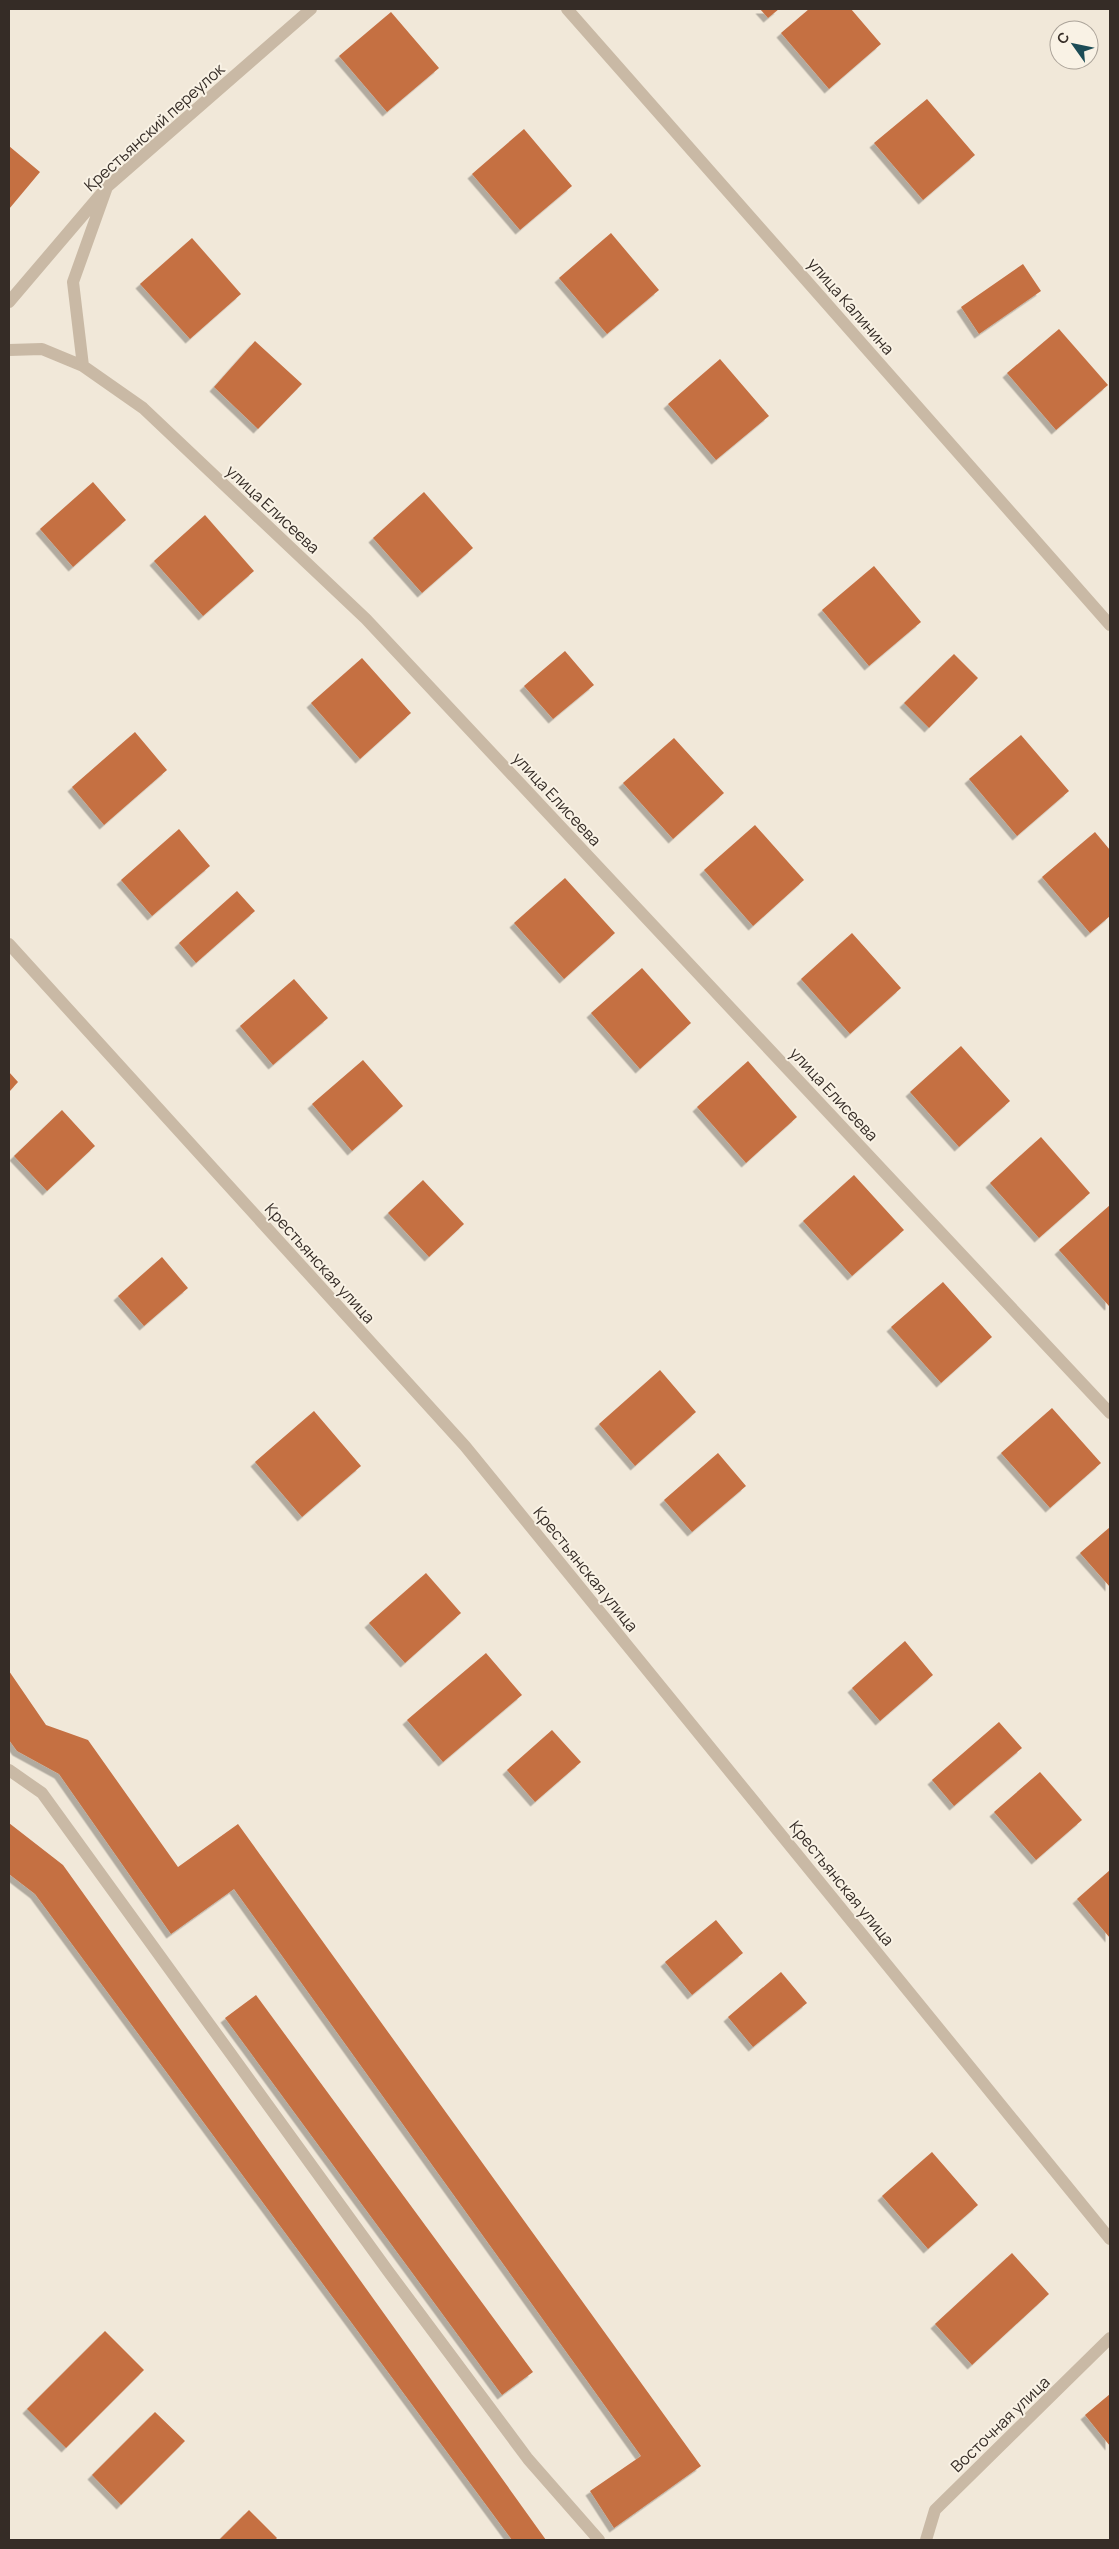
<svg xmlns="http://www.w3.org/2000/svg" width="1119" height="2549" font-family="Manrope,sans-serif">
<style>
.building{fill:#c57043;filter:url(#shadow)}
.lines{fill:none;stroke-linecap:round;stroke-linejoin:round}
.service{stroke:#c9b9a5;stroke-width:12}
.minor{stroke:#c9b9a5;stroke-width:12}
.labels{text-anchor:middle;dominant-baseline:central;stroke-width:4;stroke-linejoin:round;paint-order:stroke}
.street-label{font-size:16px;fill:#352c26;stroke:#f9f2e5}
</style>
<defs>
<filter id="shadow"><feDropShadow dx="-4.5" dy="4.5" stdDeviation="0" flood-color="#0004"/></filter>
</defs>
<rect width="100%" height="100%" fill="#f1e8d9"/>
<path class="building" d="M760 9H779L768 18Z
M809 9H851L881 44 829 89 781 33Z
M391 12 439 68 387 112 339 56Z
M927 99 975 155 923 200 874 143Z
M524 129 572 186 520 230 472 174Z
M9 146 40 172 9 209Z
M611 233 659 290 607 334 559 278Z
M192 238 241 294 190 339 140 284Z
M1023 264 1041 291 979 334 961 307Z
M1059 329 1108 385 1056 430 1007 373Z
M255 341 302 384 258 429 214 387Z
M720 359 769 416 716 460 668 404Z
M93 482 126 520 73 567 40 529Z
M424 492 473 548 422 593 373 538Z
M205 515 254 571 203 616 154 561Z
M874 566 921 622 869 666 822 610Z
M565 651 594 685 553 719 524 686Z
M954 654 978 678 929 728 904 703Z
M362 658 411 713 360 759 311 703Z
M135 732 167 770 104 825 72 787Z
M1021 735 1069 791 1017 836 969 779Z
M674 738 724 793 673 839 623 783Z
M755 825 804 880 753 926 704 870Z
M179 829 210 866 152 916 121 880Z
M1095 832 1110 850V916L1090 933 1042 877Z
M565 878 615 933 564 979 514 923Z
M237 891 255 911 196 963 179 943Z
M852 933 901 988 850 1034 801 979Z
M642 968 691 1023 640 1069 591 1013Z
M294 979 328 1018 273 1065 240 1026Z
M961 1046 1010 1101 959 1147 910 1092Z
M363 1060 403 1106 352 1151 312 1104Z
M748 1061 797 1117 746 1163 697 1107Z
M9 1072 18 1082 9 1092Z
M62 1110 95 1146 47 1191 14 1156Z
M1041 1137 1090 1193 1039 1238 990 1183Z
M854 1175 904 1230 852 1276 803 1221Z
M423 1180 464 1224 429 1257 388 1213Z
M1110 1205V1305L1109 1306 1059 1250Z
M162 1257 188 1288 144 1326 118 1296Z
M943 1282 992 1337 941 1383 891 1327Z
M660 1370 696 1412 635 1466 599 1424Z
M1052 1408 1101 1463 1050 1508 1001 1453Z
M314 1411 361 1466 302 1517 255 1462Z
M718 1453 746 1486 692 1532 664 1500Z
M1110 1527V1587L1080 1553Z
M426 1573 461 1613 405 1663 369 1623Z
M905 1641 933 1675 880 1721 852 1688Z
M486 1653 522 1695 443 1762 407 1720Z
M9 1671 46 1725 88 1740 178 1867 238 1824 701 2466 614 2528 590 2491 641 2456 234 1889 171 1934 59 1774 17 1751 9 1740Z
M999 1722 1022 1748 954 1806 932 1780Z
M552 1730 581 1762 535 1802 507 1770Z
M1040 1772 1082 1820 1036 1860 994 1812Z
M9 1823 63 1865 546 2540H512L35 1894 9 1874Z
M1110 1870V1938L1077 1899Z
M716 1920 743 1953 692 1995 665 1962Z
M781 1972 807 2003 753 2047 728 2017Z
M256 1995 533 2372 502 2395 225 2018Z
M932 2152 978 2205 928 2249 882 2196Z
M1012 2253 1049 2294 972 2365 935 2324Z
M105 2331 144 2370 66 2448 27 2409Z
M1110 2394V2446L1085 2415Z
M155 2412 185 2441 121 2505 92 2475Z
M249 2510 277 2538 275 2540H219Z"/>
<g class="lines">
<path class="service" d="M9 1770 42 1793 388 2271 528 2459 599 2540"/>
<path class="minor" d="M567 9 1110 625
M107 187 73 282 83 366 143 408 366 619 1110 1413
M9 302 107 187 311 9
M9 350 42 349 83 366
M9 944 465 1446 1110 2239
M926 2540 935 2510 1110 2338"/>
</g>
<g class="labels">
<g class="street-label">
<text transform="translate(154 127) rotate(-42)">Крестьянский переулок</text>
<text transform="translate(851 306) rotate(49)">улица Калинина</text>
<text transform="translate(273 509) rotate(43)">улица Елисеева</text>
<text transform="translate(557 799) rotate(47)">улица Елисеева</text>
<text transform="translate(834 1094) rotate(47)">улица Елисеева</text>
<text transform="translate(320 1263) rotate(48)">Крестьянская улица</text>
<text transform="translate(586 1569) rotate(51)">Крестьянская улица</text>
<text transform="translate(842 1883) rotate(51)">Крестьянская улица</text>
<text transform="translate(1000 2424) rotate(-44)">Восточная улица</text>
</g>
</g>
<rect width="1119" height="2549" fill="none" stroke="#352c26" stroke-width="20"/>
<g transform="translate(1074 45) rotate(303)"><circle r="24" fill="#f9f2e5" stroke="#aba399"/>
<path d="M0-4L9 19L0 12L-9 19Z" fill="#1c4c56"/>
<text y="-8" font-size="14" font-weight="bold" text-anchor="middle" fill="#352c26">С</text>
</g>
</svg>
